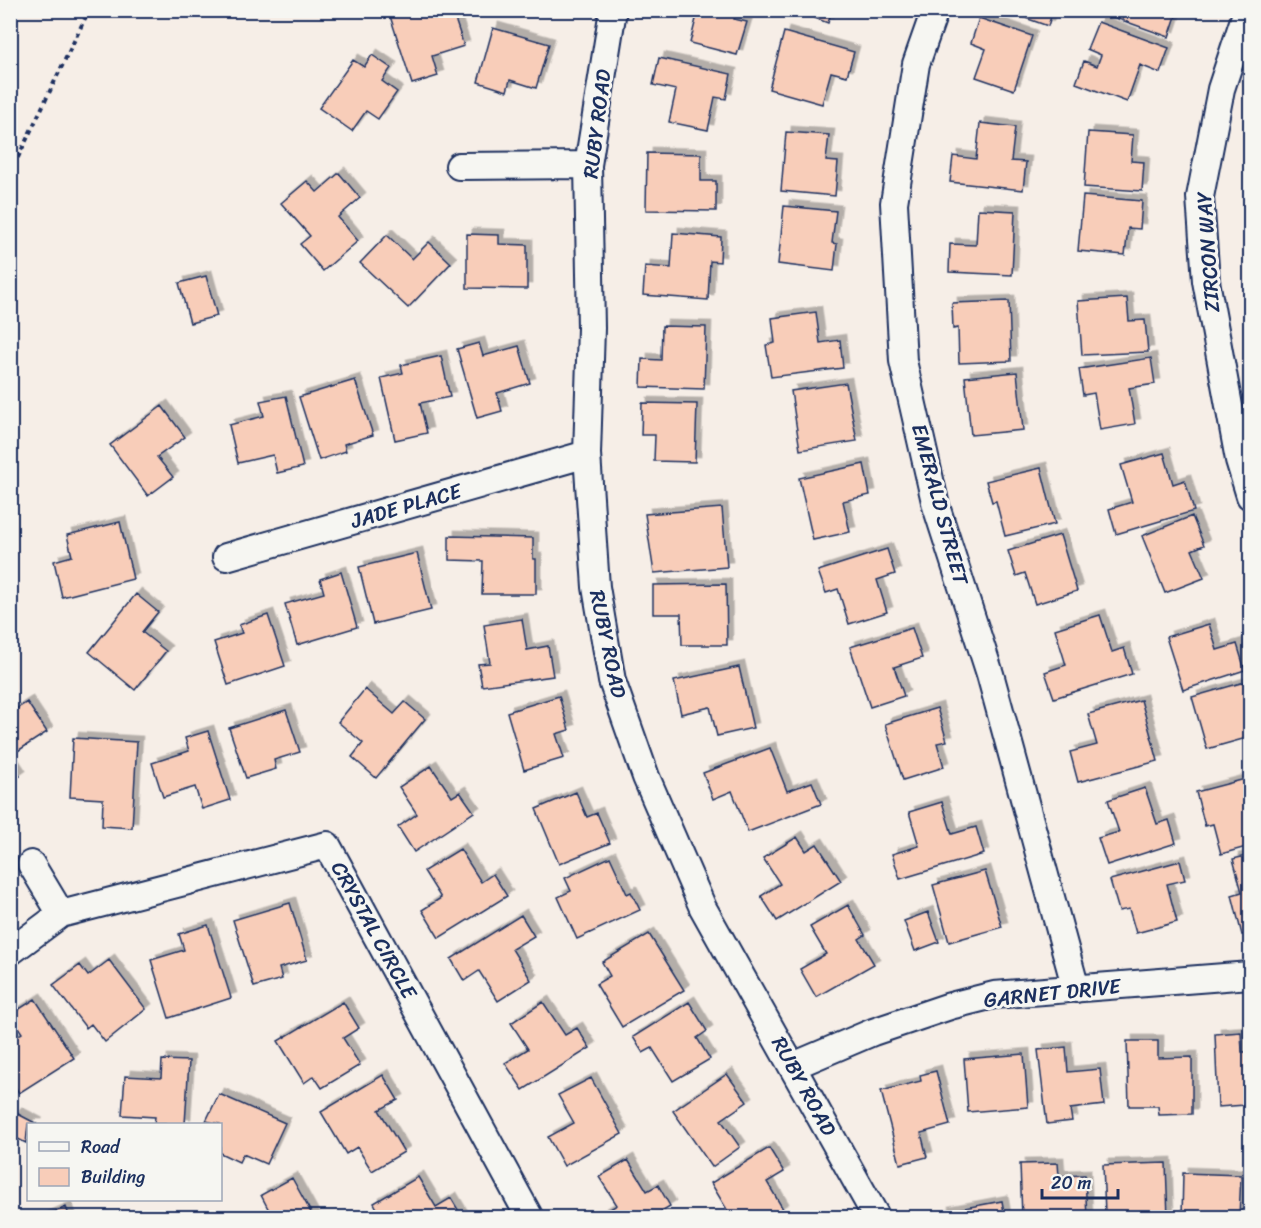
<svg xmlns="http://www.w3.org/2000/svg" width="1261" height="1228" font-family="Sriracha,sans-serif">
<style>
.building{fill:#f8cdb9;stroke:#1b2f5e;stroke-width:1.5;filter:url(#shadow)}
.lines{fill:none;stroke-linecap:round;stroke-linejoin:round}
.street-casing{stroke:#1b2f5e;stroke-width:30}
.path{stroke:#1b2f5e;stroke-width:4;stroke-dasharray:4.5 4.5;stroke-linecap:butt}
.street{stroke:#f6f6f2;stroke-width:26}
.labels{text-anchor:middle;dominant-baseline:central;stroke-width:6;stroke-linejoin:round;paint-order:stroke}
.street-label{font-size:21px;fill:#1b2f5e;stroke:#f6f6f2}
</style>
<defs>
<filter id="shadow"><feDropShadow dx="5.5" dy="-5.5" stdDeviation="0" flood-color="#0004"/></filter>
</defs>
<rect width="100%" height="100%" fill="#f6eee7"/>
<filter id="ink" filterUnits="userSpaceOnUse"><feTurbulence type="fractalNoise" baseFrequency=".0167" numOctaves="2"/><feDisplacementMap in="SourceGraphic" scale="12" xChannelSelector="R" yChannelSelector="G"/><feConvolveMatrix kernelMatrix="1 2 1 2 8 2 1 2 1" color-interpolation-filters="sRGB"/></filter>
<g filter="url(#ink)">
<path class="building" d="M406 10H438L439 13 452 10 464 46 432 56 438 76 412 84 390 16Z
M681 10H737L734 19 747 22 737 55 690 43 697 15Z
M794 10H832L828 23Z
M1003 10H1053L1048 26Z
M1115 10H1178L1169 37 1113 17Z
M979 18 1032 36 1014 90 976 77 986 49 971 43Z
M1098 22 1169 48 1160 73 1140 65 1127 102 1076 83 1084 61 1097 66 1101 55 1087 49Z
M493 28 549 44 536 88 510 80 507 91 478 82Z
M784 32 854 52 847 76 831 72 822 104 769 89Z
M372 55 391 68 382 81 397 92 378 119 366 111 352 131 319 108 353 60 364 67Z
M659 58 731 74 726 99 715 97 708 130 669 122 676 90 653 85Z
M980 123 1015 127 1011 161 1026 162 1023 190 950 182 953 156 976 159Z
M786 132 829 135 826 161 838 162 835 196 781 191Z
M1088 132 1133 135 1131 161 1144 162 1142 191 1084 187Z
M647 153 701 154V181H716V211L646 210Z
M339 173 360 198 338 217 358 241 323 271 300 244 310 236 281 203 307 181 317 192Z
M1083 196 1142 201 1140 229 1128 228 1125 255 1078 251Z
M784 206 836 211 832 243 837 244 834 271 778 264Z
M978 209 1015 211 1012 275 949 272 950 244 976 245Z
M673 233 721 237 720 262 710 261 708 300 643 295 645 266 671 268Z
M467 234 499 235V244L527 245V289L467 288Z
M387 235 412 259 429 242 451 263 408 308 360 263Z
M206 276 217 316 190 323 179 283Z
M1127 298 1129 321 1145 320 1148 352 1082 355 1078 301Z
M1009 301 1011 361 959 363 958 328 953 329 952 303Z
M816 312 820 343 840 340 843 368 771 377 766 345 775 343 772 318Z
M662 326 706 327 704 389 641 387 642 359 661 360Z
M479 343 483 356 519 346 530 383 497 393 502 411 477 418 457 349Z
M441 356 450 397 420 403 427 433 395 440 381 378 403 373 401 365Z
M1151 358 1155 384 1129 388 1135 424 1100 430 1094 393 1083 395 1079 369Z
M1017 372 1023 430 971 435 965 377Z
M355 380 373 435 344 444 346 451 319 460 299 397Z
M846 383 857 441 800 450 791 391Z
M286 396 303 467 277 473 273 455 238 463 229 425 264 416 260 401Z
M642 403 697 404 695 462 654 461 655 435H641Z
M162 406 185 437 157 457 173 477 148 496 110 445Z
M1164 453 1173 484 1185 480 1194 511 1116 534 1109 509 1132 502 1121 465Z
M864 464 870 495 843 501 850 532 813 540 799 478Z
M1041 468 1055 524 1005 536 996 501 992 502 986 481Z
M722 508 727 567 654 573 645 514Z
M1192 516 1204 545 1192 550 1204 578 1165 593 1142 536Z
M120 522 133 579 62 597 54 561 72 556 67 535Z
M1060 535 1077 591 1035 604 1025 573 1016 576 1008 551Z
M449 536 533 538V559H536V594H482L483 561 449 560Z
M887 549 895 574 877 580 887 612 849 624 838 589 826 593 818 571Z
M417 553 431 610 373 624 359 567Z
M341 572 357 627 297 645 285 604 324 593 320 579Z
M726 584 727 645H682L681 614H653V585Z
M136 594 158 612 142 632 166 651 135 690 89 652Z
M268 615 285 666 228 685 214 642 242 633 239 625Z
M1100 615 1112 652 1124 648 1132 674 1054 698 1045 672 1066 665 1055 629Z
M522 619 527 650 548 646 553 676 482 686 478 664 490 663 484 625Z
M1209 624 1217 650 1237 644 1245 670 1183 690 1166 637Z
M912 628 922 658 894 667 904 696 870 707 850 647Z
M739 667 753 728 717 736 710 707 681 714 674 681Z
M1248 681 1250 708 1244 710 1250 737 1207 749 1192 697Z
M365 689 394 714 405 702 425 719 376 778 352 757 363 743 338 722Z
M559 696 569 730 556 734 564 758 524 770 507 712Z
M1141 700 1158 761 1078 782 1070 752 1097 745 1088 714Z
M27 702 47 732 10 756V713Z
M937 708 947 741 937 743 944 767 903 780 885 724Z
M286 710 300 752 274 760 276 769 246 778 229 728Z
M208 731 230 800 202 809 195 787 163 797 152 763 189 751 185 738Z
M73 738 137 742 132 828 102 826 103 799 70 797Z
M770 748 787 791 812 782 821 804 748 832 732 791 713 799 703 773Z
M10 761 20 776 10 783Z
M431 766 452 797 460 792 474 812 414 852 398 827 417 814 399 787Z
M1249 778 1250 846 1221 854 1213 824 1205 826 1196 792Z
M1145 788 1157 824 1169 820 1176 843 1107 865 1098 838 1119 832 1108 800Z
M576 792 587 817 597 813 610 843 559 864 536 809Z
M942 802 952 834 976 827 984 854 900 879 892 854 919 846 909 812Z
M797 837 806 851 817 844 841 881 777 921 761 896 780 884 763 858Z
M460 849 481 882 493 874 507 896 439 938 422 910 441 898 424 871Z
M1250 855V933L1242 935 1232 895 1242 892 1233 859Z
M610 857 627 894 631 892 640 910 577 939 558 897 571 891 565 878Z
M1180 861 1185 880 1167 884 1177 922 1136 933 1129 909 1119 911 1110 880Z
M985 871 1002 927 949 942 933 885Z
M290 903 307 960 279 968 282 979 254 987 233 920Z
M848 905 865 935 859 939 874 964 816 997 800 969 826 954 810 927Z
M928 912 939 942 915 951 904 921Z
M521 915 534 936 512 949 531 980 498 1001 479 971 464 981 451 959Z
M208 925 231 998 169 1018 151 960 184 950 179 934Z
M649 934 684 990 622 1027 596 984 610 976 602 962Z
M109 960 146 1009 105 1042 91 1024 86 1028 53 985 80 965 88 976Z
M35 999 74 1058 19 1093 10 1079V1041L22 1033 10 1015Z
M343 1002 359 1028 343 1038 360 1065 322 1088 314 1076 304 1083 278 1041Z
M543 1002 565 1035 577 1028 590 1048 523 1090 505 1063 528 1049 511 1023Z
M689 1002 707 1031 697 1038 710 1059 673 1081 652 1048 643 1053 633 1037Z
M1241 1032 1242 1052H1250V1090H1245V1105L1218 1107 1215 1034Z
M1127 1041H1158V1058L1192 1057V1114L1159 1115 1158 1106H1129Z
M1066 1047 1068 1072 1100 1069 1104 1105 1070 1109 1072 1121 1047 1124 1038 1050Z
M1024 1054 1028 1107 968 1112 964 1059Z
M162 1060 189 1061 185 1124H154L155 1117 122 1115 125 1076 161 1078Z
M936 1071 950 1125 921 1133 927 1157 900 1164 881 1091 921 1081 920 1075Z
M727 1074 747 1102 721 1120 740 1147 712 1167 673 1111Z
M383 1075 398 1100 379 1110 404 1152 372 1171 357 1147 346 1154 321 1112Z
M591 1078 622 1134 564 1166 548 1137 574 1123 558 1095Z
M219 1094 285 1123 266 1164 243 1154 239 1162 220 1153V1124L206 1121Z
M16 1113 37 1124H28L26 1143 10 1135V1124Z
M769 1148 784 1172 767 1182 783 1209 768 1218H737L733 1211 729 1213 711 1183Z
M628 1160 647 1191 658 1185 670 1206 650 1218H595L617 1205 599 1177Z
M1058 1163 1059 1176 1085 1175 1087 1218 1022 1217 1020 1164Z
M1166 1163 1168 1218H1141V1212L1105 1213 1103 1165Z
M1183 1173 1241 1175 1239 1216 1182 1218Z
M418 1177 436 1207 451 1198 463 1218H382L374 1203Z
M292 1178 314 1218H273L261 1195Z
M1002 1201 1005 1218H944L943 1212Z
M66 1207 70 1218H41Z"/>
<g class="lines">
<defs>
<path id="street" d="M613 10 588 165 591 328 587 454 596 587 612 681 646 777 703 908 877 1218
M935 10 916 64 894 203 903 361 936 506 990 674 1076 989
M1247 10 1221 89 1200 197 1206 281 1239 460 1250 496
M459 166 588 165
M226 557 587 454
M31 864 61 914
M10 952 61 914 327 845 530 1218
M793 1066 873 1032 950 1006 994 995 1250 975"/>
</defs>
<use href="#street" class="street-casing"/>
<path class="path" d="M10 174 89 10"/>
<use href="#street" class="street"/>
</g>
</g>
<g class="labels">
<g class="street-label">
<text transform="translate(597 124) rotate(-83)">RUBY ROAD</text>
<text transform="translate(1208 252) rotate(-94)">ZIRCON WAY</text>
<text transform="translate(940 504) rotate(75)">EMERALD STREET</text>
<text transform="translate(406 506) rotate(-16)">JADE PLACE</text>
<text transform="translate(608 644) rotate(78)">RUBY ROAD</text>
<text transform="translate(374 930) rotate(61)">CRYSTAL CIRCLE</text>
<text transform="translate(1052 993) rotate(-6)">GARNET DRIVE</text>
<text transform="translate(804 1086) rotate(61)">RUBY ROAD</text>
</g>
</g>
<rect width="1261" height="1228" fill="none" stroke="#f6f6f2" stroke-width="36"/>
<rect x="18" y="18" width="1225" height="1192" fill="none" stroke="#1b2f5e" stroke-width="2" filter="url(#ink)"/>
<rect x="27" y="1123" width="195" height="78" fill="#f6f6f2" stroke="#9ea6b7" stroke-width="1.5"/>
<rect x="39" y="1142" width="30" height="9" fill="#f6f6f2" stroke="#9ea6b7" stroke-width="1.5"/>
<text x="81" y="1153" font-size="18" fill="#1b2f5e">Road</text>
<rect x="39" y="1168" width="30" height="18" fill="#f8cdb9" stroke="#9ea6b7" stroke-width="1.5"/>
<text x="81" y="1183" font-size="18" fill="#1b2f5e">Building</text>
<path d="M1042 1189v9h76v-9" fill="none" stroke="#1b2f5e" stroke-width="3"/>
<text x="1051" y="1189" font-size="18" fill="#1b2f5e" stroke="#f6f6f2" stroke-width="4.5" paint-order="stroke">20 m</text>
</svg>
